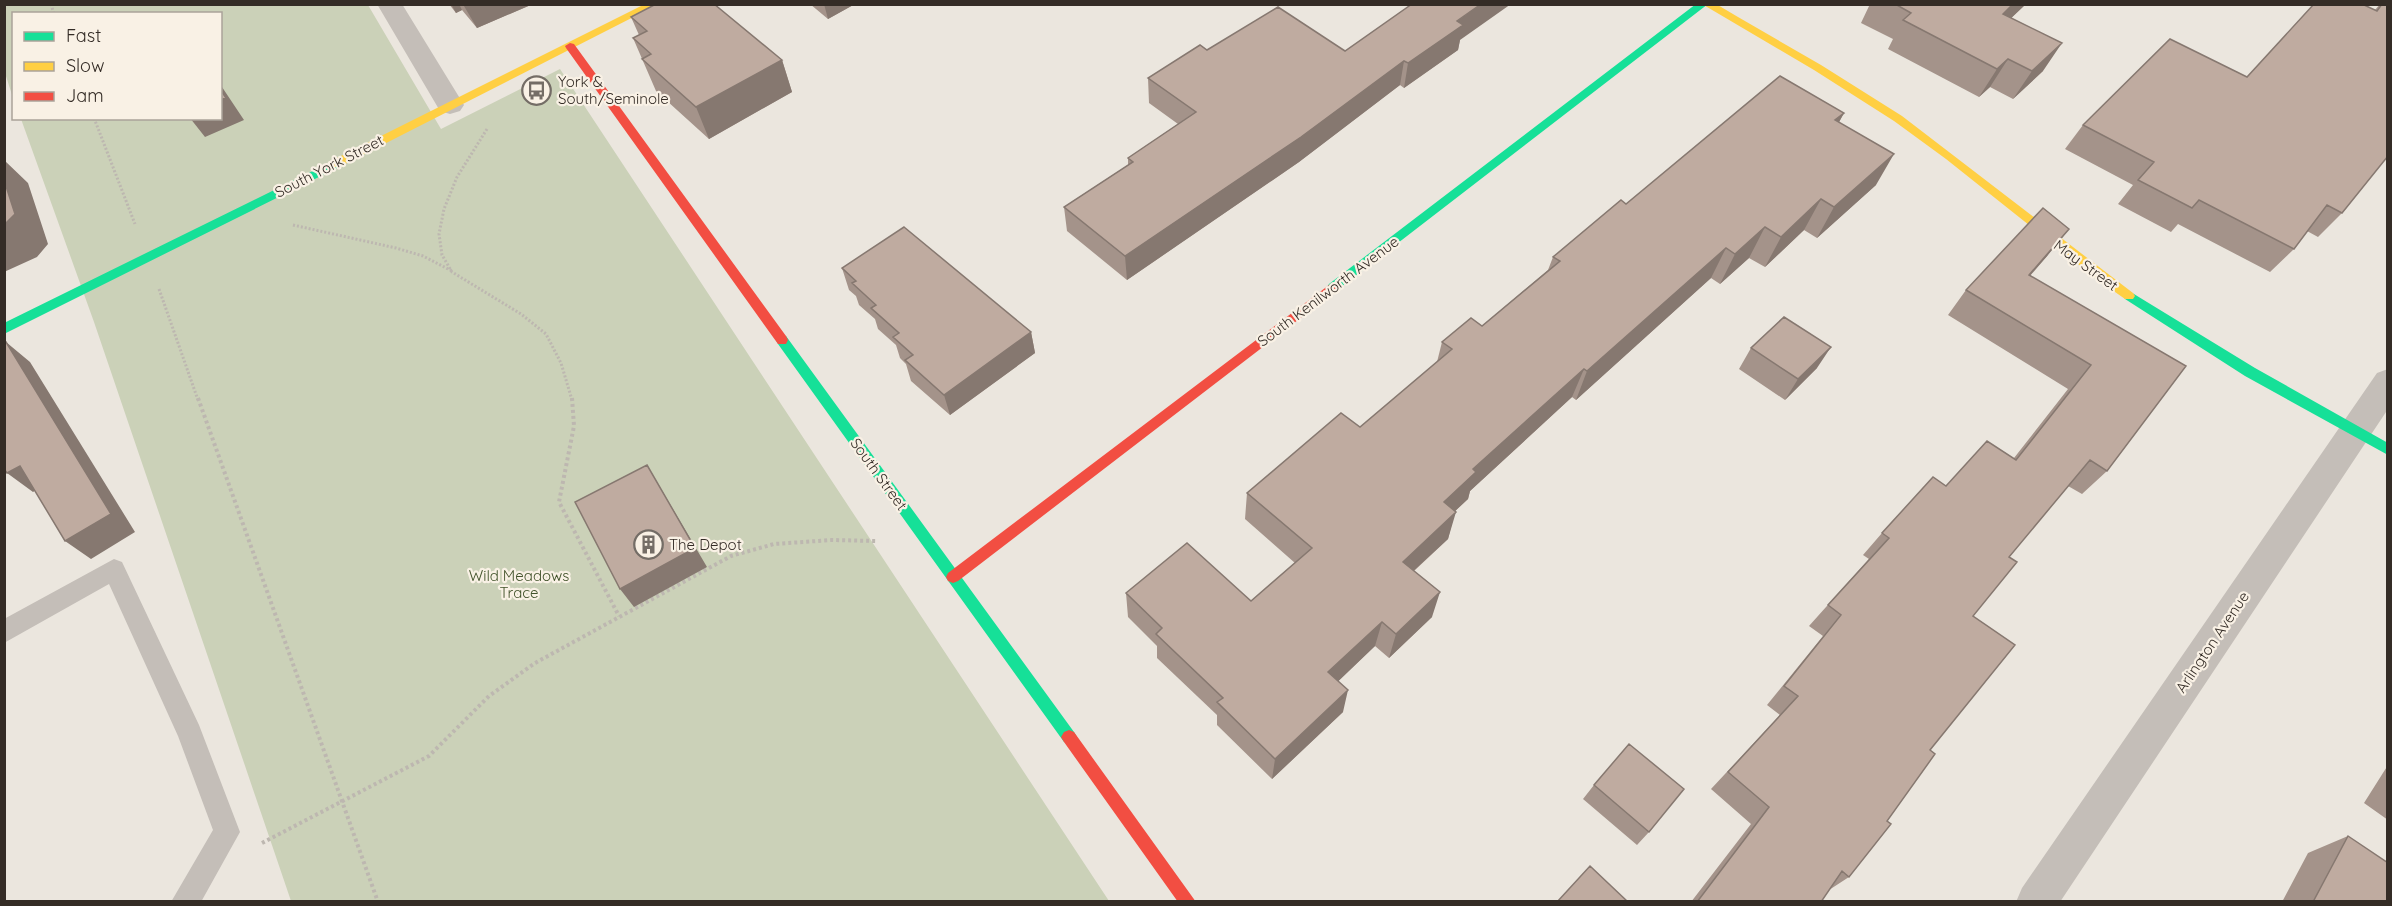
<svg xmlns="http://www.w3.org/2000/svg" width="2392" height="906" font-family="Quicksand,sans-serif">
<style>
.green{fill:#cbd1b8}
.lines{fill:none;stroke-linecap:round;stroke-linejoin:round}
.path-far1{stroke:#bdb7b0;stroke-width:3;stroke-dasharray:2 2;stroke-linecap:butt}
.path{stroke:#bdb7b0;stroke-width:4;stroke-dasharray:3 3;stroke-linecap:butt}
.lane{fill:#c4beb8;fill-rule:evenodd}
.street{fill:#c4beb8;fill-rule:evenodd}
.fast{fill:#16e098;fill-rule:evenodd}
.slow{fill:#ffcf43;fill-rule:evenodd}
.jam{fill:#f24e42;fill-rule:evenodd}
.wall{fill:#a4938a}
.shaded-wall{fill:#867870}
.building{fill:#bfaba0;stroke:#867870;stroke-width:1.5}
.labels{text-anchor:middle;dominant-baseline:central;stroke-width:4.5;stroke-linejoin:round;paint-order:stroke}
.poi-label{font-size:15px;fill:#342c26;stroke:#f9f1e5;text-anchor:start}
.street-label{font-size:15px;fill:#342c26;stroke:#f9f1e5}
.park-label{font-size:15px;fill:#41522a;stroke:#f9f1e5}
</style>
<rect width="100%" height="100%" fill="#ebe6de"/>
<path class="green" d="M5 4 368 5 441 129 560 69 1109 901H291L94 322 21 119 220 118V14H14L13 98 5 73Z"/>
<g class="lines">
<path class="path-far1" d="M51 4 54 14
M94 118 135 224
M487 129 457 177 444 209 439 234 442 255 452 272 521 314 546 334 561 363 572 400
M293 225 396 248 423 256 452 271
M159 289 198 400"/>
<path class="path" d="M198 398 378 902
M572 398 574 426 559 502 619 616
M262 843 429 756 489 696 535 663 731 556 774 544 832 540 876 541"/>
<path class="lane" d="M114 559 122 562 199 725 240 832 201 902H171L213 830 178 736 109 584 4 643V619Z"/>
<path class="street" d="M377 4H402L464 105 460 111 450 114 440 111Z
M2388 369V409L2060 902H2016L2022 888 2377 373Z"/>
<path class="fast" d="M1696 4H1708L1337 290H1329L1327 287 1329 284Z
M335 160 341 164 339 167 4 334V323Z
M2129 291 2255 368 2388 443V455L2245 376 2125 299 2123 296Z
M782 335 786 336 1074 732 1077 737 1074 742 1069 744 1064 742 778 344 776 340Z"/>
<path class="slow" d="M645 4H659L339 167H331L329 164 331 161Z
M1702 4H1716L1738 17 1821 65 1902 116 2133 293 2135 296 2133 299H2125L2098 280 1946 159 1894 121 1814 70Z"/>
<path class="jam" d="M570 43 574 44 786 336 788 340 786 344H778L566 48 565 46Z
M1333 282 1339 287 1337 290 958 581 953 583 948 581 946 577 948 573Z
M1069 730 1074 732 1196 902H1178L1064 742 1061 737 1064 732Z"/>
</g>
<path class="wall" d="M449 4H533L477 28 462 10 456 13Z
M810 4H855L828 19Z
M1870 4H2026L2011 18 2043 71 2013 99 1990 87 1979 97 1888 49 1893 39 1861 23Z
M2380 4H2388L2342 213 2318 237 2307 231 2294 249 2270 272 2178 224 2171 232 2118 204 2133 185 2065 149 2083 125 2247 77 2375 10Z
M631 17 782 60 792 92 709 139 656 91 633 38 639 35Z
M1460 40 1458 50 1404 88 1400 85 1299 162 1127 280 1067 231 1064 207 1128 165V158L1178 124 1149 103 1148 78 1345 51Z
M1844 113 1839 122 1876 185 1817 238 1804 230 1765 267 1749 258 1720 284 1711 278 1576 400 1572 397 1470 491 1468 499 1455 511 1448 539 1414 571 1432 617 1389 658 1375 646 1338 681 1343 712 1272 779 1217 725V715L1157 658V646L1128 617 1126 593 1251 601 1295 563 1245 519 1247 493 1360 427 1437 362 1442 342 1482 326 1548 270 1553 257 1626 204Z
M2048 255 2030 276 2186 366 2107 471 2082 494 2068 486 2009 557 1973 616 1930 750 1849 877 1829 890 1821 902H1691L1751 824 1711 789 1780 715 1767 705 1823 636 1809 626 1869 559 1863 555 1882 533 1946 486 2014 458 2068 389 1948 315 1966 290Z
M842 268 1031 332 1035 353 950 415 911 381 906 364 900 358 896 345 878 329 875 319 859 305 856 296 849 290Z
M1751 348 1817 368 1785 400 1739 369Z
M2388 765V820L2364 803Z
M1594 785 1649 832 1637 845 1583 799Z
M2348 836 2388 902H2282L2308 853Z"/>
<path class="shaded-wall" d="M451 4H459L462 10 456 13Z
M467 4H533L477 28 464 6Z
M824 4H855L828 19Z
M1481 4H1511L1460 40 1458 50 1404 88 1408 63 1457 21Z
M2013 4H2026L1986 42 2003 14Z
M2062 43 2043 71 2013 99 2032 71Z
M2008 59 1990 87 1979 97 1997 69Z
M782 60 792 92 709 139 696 107Z
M1404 61 1400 85 1299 162 1127 280 1125 256Z
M220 84 244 120 205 137 190 118H220Z
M1844 113 1827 144 1835 120Z
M1894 154 1876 185 1817 238 1834 207Z
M4 160 28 183 48 244 37 257 4 272Z
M1821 199 1804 230 1765 267 1781 237Z
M1765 227 1749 258 1720 284 1735 254Z
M2069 229 2048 255 2008 300 2029 275Z
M1726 248 1711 278 1576 400 1587 371Z
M1031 332 1035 353 950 415 944 395Z
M6 342 30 362 135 532 91 559 65 541Z
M1831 347 1817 368 1785 400 1798 379Z
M1584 369 1572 397 1470 491 1468 499 1436 529 1444 502 1473 469Z
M647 465 707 567 634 607 620 589Z
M20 466 46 484 33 492 7 473Z
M1456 512 1448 539 1396 587 1403 562Z
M1440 592 1432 617 1389 658 1396 634Z
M1382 622 1375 646 1324 695 1328 672Z
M1348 690 1343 712 1272 779 1275 759Z"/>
<path class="building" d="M656 4H714L782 60 696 107 642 59 651 54 633 38 647 31 631 17Z
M1412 4H1481L1457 21 1463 25 1408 63 1404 61 1301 137 1125 256 1064 207 1133 162 1128 158 1196 112 1148 78 1200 45 1207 50 1278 7 1345 51Z
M1895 4H2013L2003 14 2062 43 2032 71 2008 59 1997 69 1903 20 1911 13Z
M2314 4H2362L2377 11 2382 4H2388V156L2342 213 2327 205 2294 249 2199 200 2192 208 2138 180 2154 162 2083 125 2170 39 2247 77Z
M1780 76 1844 113 1835 120 1894 154 1834 207 1821 199 1781 237 1765 227 1735 254 1726 248 1587 371 1584 369 1473 469 1476 472 1444 502 1456 512 1403 562 1440 592 1396 634 1382 622 1328 672 1348 690 1275 759 1217 702 1223 698 1156 634 1162 628 1126 593 1187 543 1251 601 1312 548 1247 493 1341 413 1360 427 1452 349 1442 342 1471 318 1482 326 1560 261 1553 257 1621 200 1626 204Z
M220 89 226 98 220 100Z
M4 180 15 214 4 225Z
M2043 208 2069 229 2029 275 2186 366 2107 471 2090 460 2009 557 2017 562 1973 616 2015 645 1930 750 1935 754 1887 821 1891 824 1849 877 1842 871 1821 902H1697L1769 807 1728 772 1798 696 1784 686 1841 615 1828 605 1889 538 1882 533 1933 477 1946 486 1987 441 2016 460 2091 365 1966 290Z
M904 227 1031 332 944 395 905 360 913 355 893 337 899 333 871 308 876 305 852 283 856 281 842 268Z
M1784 317 1831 347 1798 379 1751 348Z
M6 342 111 514 65 541 20 466 7 473 4 469V343Z
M647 465 695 548 620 589 575 502Z
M1629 744 1684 789 1649 832 1594 785Z
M2348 836 2388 863V902H2313Z
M1590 866 1628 902H1557Z"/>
<defs>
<symbol id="bus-ring" viewBox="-11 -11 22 22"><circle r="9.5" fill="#f9f1e5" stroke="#746d66" stroke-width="1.5"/><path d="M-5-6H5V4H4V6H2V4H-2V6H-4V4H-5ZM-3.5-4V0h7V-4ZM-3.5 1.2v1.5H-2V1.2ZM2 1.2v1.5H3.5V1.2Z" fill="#746d66"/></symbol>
<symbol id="building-ring" viewBox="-11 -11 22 22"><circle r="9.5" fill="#f9f1e5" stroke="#746d66" stroke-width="1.5"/><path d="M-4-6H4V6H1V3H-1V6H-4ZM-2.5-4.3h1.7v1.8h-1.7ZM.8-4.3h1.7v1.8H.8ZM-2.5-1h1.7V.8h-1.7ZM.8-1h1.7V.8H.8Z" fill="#746d66"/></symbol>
</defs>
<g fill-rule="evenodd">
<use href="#bus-ring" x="520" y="74" width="33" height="33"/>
<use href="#building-ring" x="632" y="528" width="33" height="33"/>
</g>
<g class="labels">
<g class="poi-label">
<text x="558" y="81">York &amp;<tspan x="558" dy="17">South/Seminole</tspan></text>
<text x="669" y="544">The Depot</text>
</g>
<g class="street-label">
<text transform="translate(329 166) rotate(-27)">South York Street</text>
<text transform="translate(2086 265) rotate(36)">May Street</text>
<text transform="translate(1328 291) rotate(-37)">South Kenilworth Avenue</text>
<text transform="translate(879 474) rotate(54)">South Street</text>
<text transform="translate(2212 642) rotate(-56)">Arlington Avenue</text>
</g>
<g class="park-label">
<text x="519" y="575">Wild Meadows<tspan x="519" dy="17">Trace</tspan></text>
</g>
</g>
<rect width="2392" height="906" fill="none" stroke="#342c26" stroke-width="12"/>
<rect x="12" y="12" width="210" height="108" fill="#f9f1e5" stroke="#aaa299" stroke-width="1.5"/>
<rect x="24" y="32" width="30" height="9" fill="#16e098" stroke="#aaa299" stroke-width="1.5"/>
<text x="66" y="42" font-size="18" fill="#342c26">Fast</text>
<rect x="24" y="62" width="30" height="9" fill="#ffcf43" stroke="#aaa299" stroke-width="1.5"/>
<text x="66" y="72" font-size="18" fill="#342c26">Slow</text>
<rect x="24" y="92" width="30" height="9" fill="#f24e42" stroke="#aaa299" stroke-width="1.5"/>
<text x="66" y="102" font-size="18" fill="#342c26">Jam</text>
</svg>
